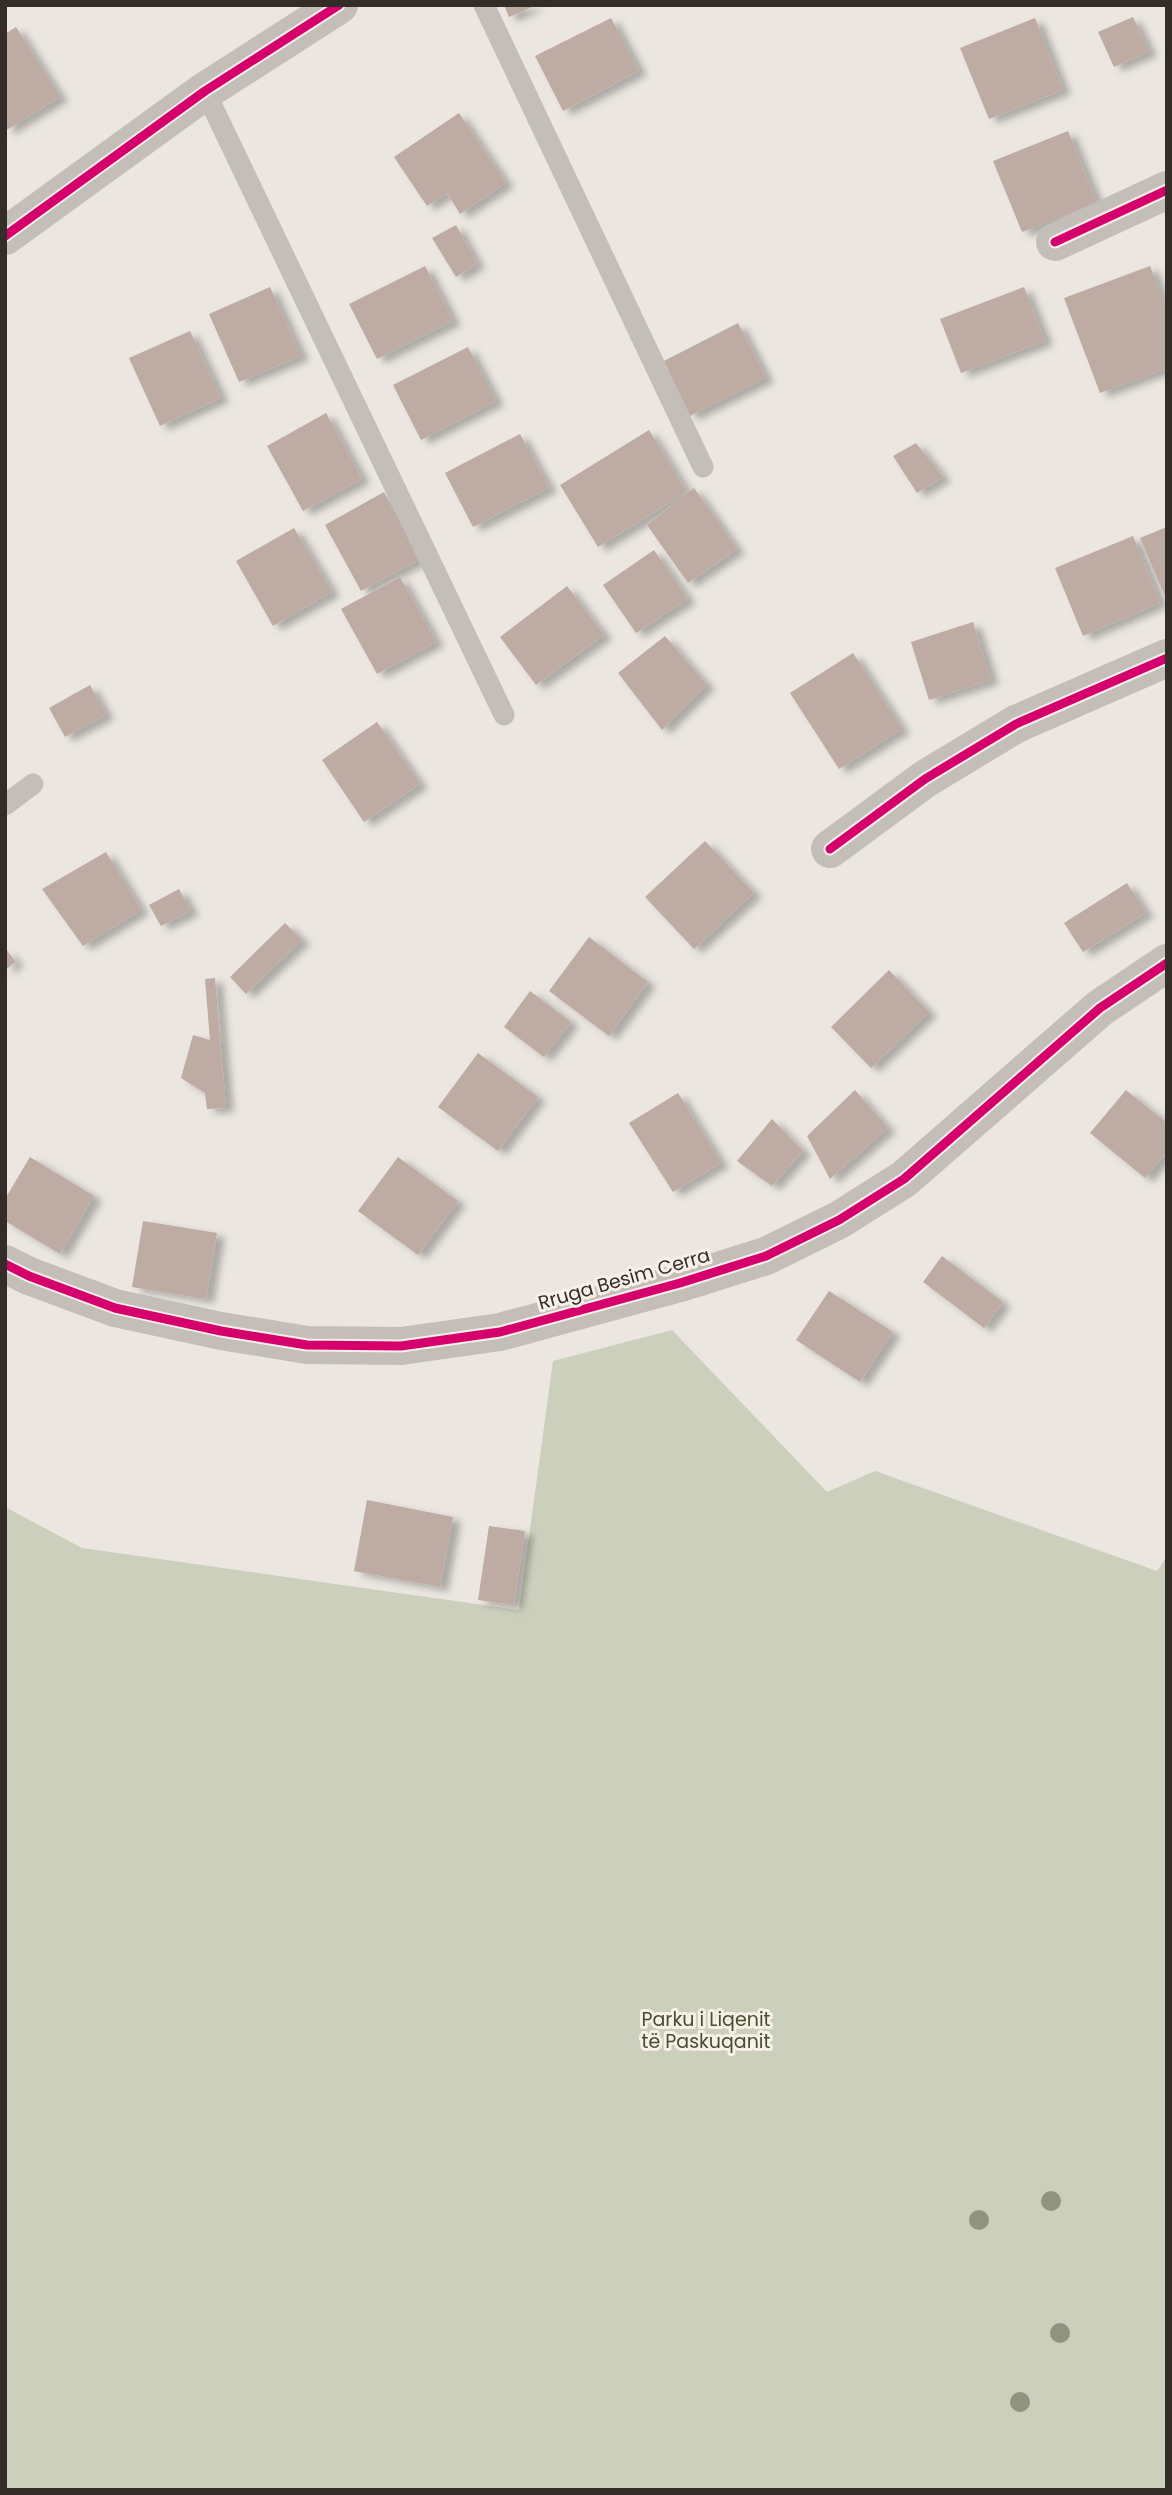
<svg xmlns="http://www.w3.org/2000/svg" width="1172" height="2495" font-family="Poppins,sans-serif">
<style>
.green{fill:#cccfbc}
.building{fill:#bdaba4;filter:url(#shadow)}
.lines{fill:none;stroke-linecap:round;stroke-linejoin:round}
.service{stroke:#c4beb9;stroke-width:21}
.minor{stroke:#c4beb9;stroke-width:38}
.tertiary{stroke:#c4beb9;stroke-width:38}
.cycleway-casing{stroke:#f7f0e8;stroke-width:13}
.cycleway{stroke:#d6006c;stroke-width:9}
.tree{fill:#8f937f}
.labels{text-anchor:middle;dominant-baseline:central;stroke-width:6;stroke-linejoin:round;paint-order:stroke}
.street-label{font-size:19px;fill:#342c28;stroke:#f7f0e8}
.park-label{font-size:19px;fill:#444f2f;stroke:#f7f0e8}
</style>
<defs>
<filter id="shadow"><feDropShadow dx="8" dy="4.5" stdDeviation="3.5" flood-color="#0004"/></filter>
</defs>
<rect width="100%" height="100%" fill="#ebe6e0"/>
<path class="green" d="M672 1330 827 1492 875 1471 1157 1571 1167 1556V2490H5V1507L82 1548 519 1610 553 1361Z"/>
<path class="building" d="M504 5H537L509 17Z
M1133 17 1149 52 1114 67 1098 32Z
M611 18 639 71 563 111 535 56Z
M1035 18 1063 90 989 119 960 48Z
M16 27 60 97 5 131V34Z
M459 113 506 183 460 214 447 193 427 206 394 157Z
M1068 131 1097 203 1022 232 993 161Z
M456 225 477 264 456 277 432 238Z
M425 266 453 321 377 359 349 304Z
M1150 266 1167 310V368L1100 393 1064 298Z
M270 287 301 356 239 382 209 314Z
M1024 287 1045 341 961 373 940 319Z
M738 323 766 378 690 416 662 362Z
M190 331 221 398 160 426 129 358Z
M468 347 496 401 421 440 393 385Z
M326 413 362 479 303 511 267 446Z
M649 430 687 492 598 547 560 485Z
M520 434 549 488 473 527 445 473Z
M916 443 943 477 917 493 893 456Z
M694 488 737 549 688 583 647 525Z
M384 492 420 559 361 591 325 525Z
M1167 527V601L1140 538Z
M294 528 332 592 273 626 236 561Z
M1133 536 1160 603 1083 636 1055 568Z
M654 550 688 599 636 633 603 585Z
M400 577 436 642 377 674 341 609Z
M567 586 604 635 536 685 500 637Z
M973 622 991 680 929 700 911 642Z
M665 636 707 685 662 730 618 673Z
M853 653 902 729 839 769 790 693Z
M90 685 106 715 65 737 49 708Z
M377 722 420 784 364 822 322 760Z
M705 841 754 893 694 949 645 897Z
M106 852 141 910 83 946 42 889Z
M1127 883 1146 913 1083 952 1064 923Z
M179 889 191 911 161 926 149 905Z
M285 923 302 940 246 994 230 977Z
M589 937 648 982 609 1036 549 991Z
M5 948 16 962 5 970Z
M889 970 929 1012 871 1068 831 1027Z
M215 978 226 1108 207 1109 205 1093 181 1078 193 1035 210 1040 205 979Z
M530 991 571 1022 544 1057 504 1027Z
M478 1053 538 1097 498 1151 438 1107Z
M855 1090 888 1128 830 1179 807 1136Z
M1126 1090 1167 1123V1152L1145 1178 1090 1133Z
M678 1093 721 1163 673 1192 629 1123Z
M772 1119 803 1151 772 1186 737 1161Z
M30 1157 94 1196 60 1254 5 1221V1199Z
M398 1157 458 1201 418 1255 358 1211Z
M143 1221 217 1233 206 1299 132 1287Z
M942 1256 1003 1302 984 1328 923 1282Z
M829 1291 893 1332 860 1382 796 1340Z
M367 1500 453 1517 440 1587 354 1571Z
M489 1526 525 1531 514 1605 478 1600Z"/>
<g class="lines">
<path class="service" d="M484 5 703 467
M205 91 504 715
M5 805 33 784"/>
<path class="minor" d="M1055 242 1167 190
M830 849 925 779 1016 724 1167 658"/>
<path class="tertiary" d="M5 236 205 91 339 5
M5 1264 29 1276 115 1308 221 1331 307 1345 401 1346 500 1332 680 1283 766 1256 839 1220 904 1179 1100 1008 1167 963"/>
<defs>
<path id="cycleway" d="M5 236 205 91 339 5
M1055 242 1167 190
M830 849 925 779 1016 724 1167 658
M5 1264 29 1276 115 1308 221 1331 307 1345 401 1346 500 1332 680 1283 766 1256 839 1220 904 1179 1100 1008 1167 963"/>
</defs>
<use href="#cycleway" class="cycleway-casing"/>
<use href="#cycleway" class="cycleway"/>
</g>
<g class="tree">
<circle cx="1051" cy="2201" r="10"/>
<circle cx="979" cy="2220" r="10"/>
<circle cx="1060" cy="2333" r="10"/>
<circle cx="1020" cy="2402" r="10"/>
</g>
<g class="labels">
<g class="street-label">
<text transform="translate(624 1279) rotate(-16)">Rruga Besim Cerra</text>
</g>
<g class="park-label">
<text x="706" y="2019">Parku i Liqenit<tspan x="706" dy="22">të Paskuqanit</tspan></text>
</g>
</g>
<rect width="1172" height="2495" fill="none" stroke="#342c28" stroke-width="14"/>
</svg>
